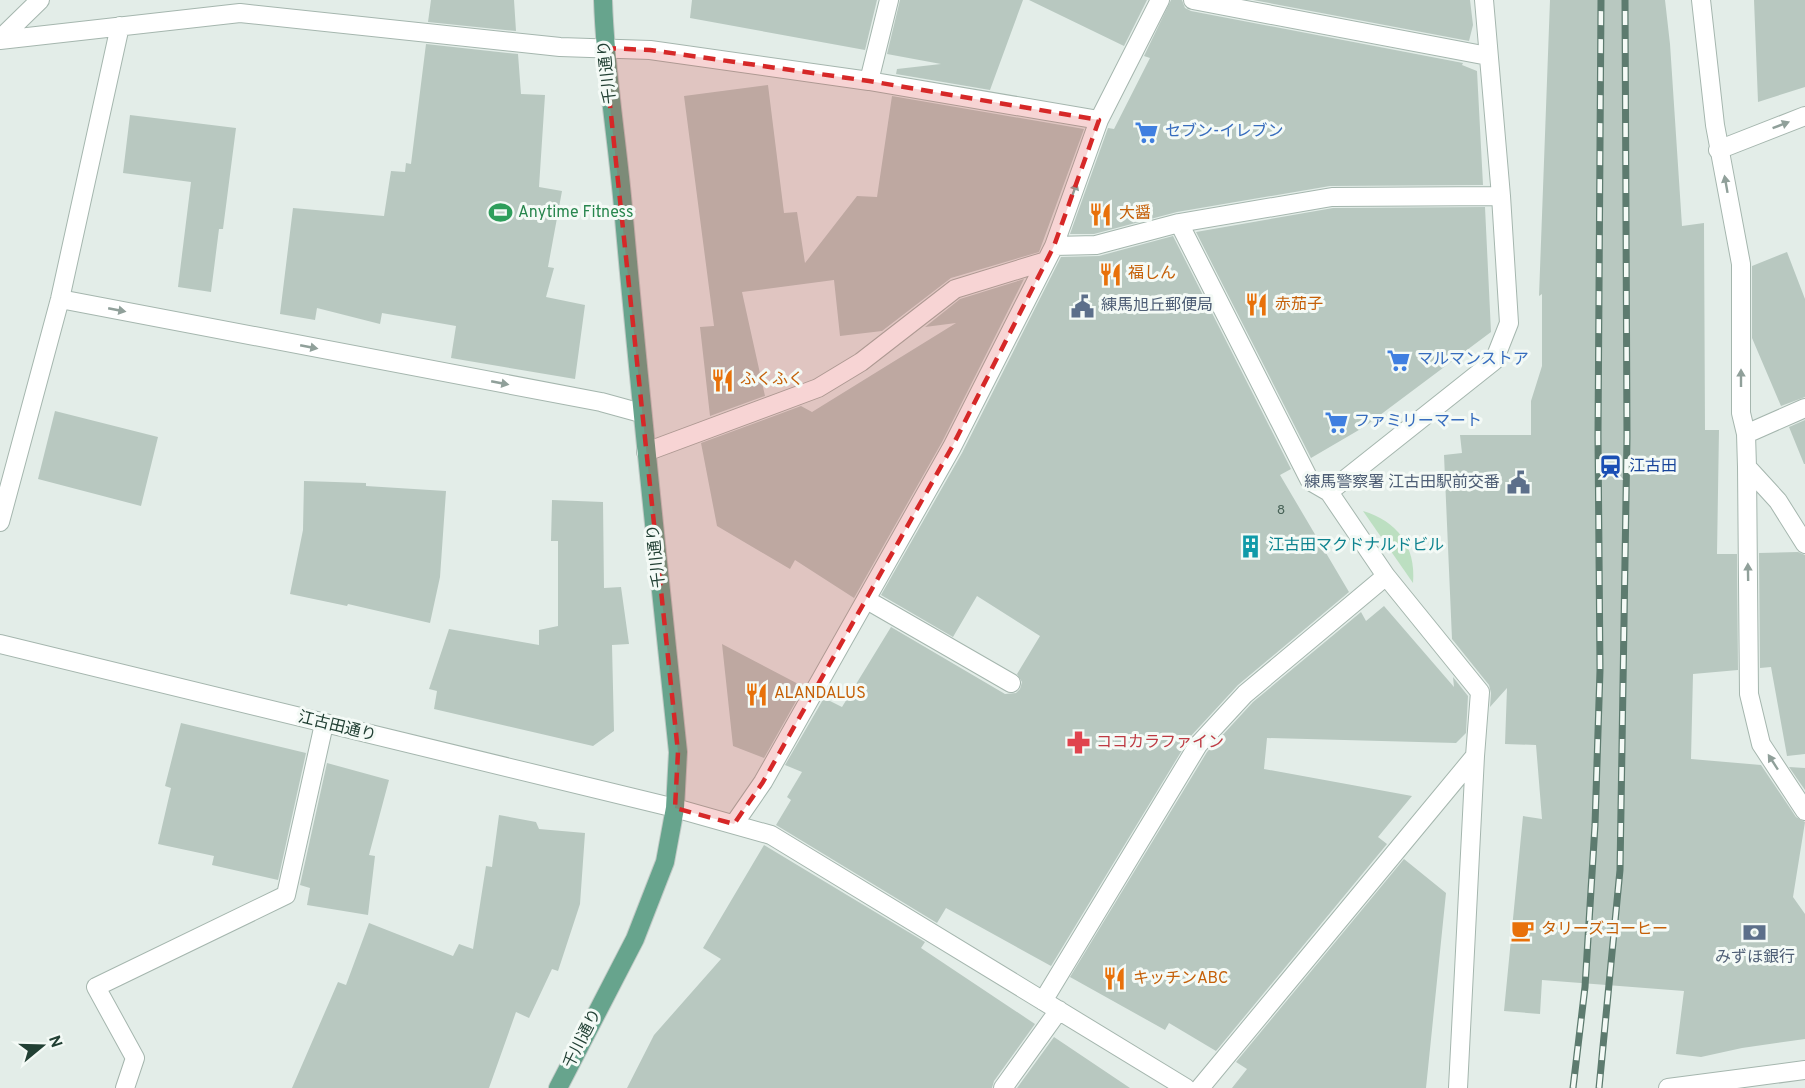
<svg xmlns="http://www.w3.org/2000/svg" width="1805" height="1088" font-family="Overpass,'Noto Sans JP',sans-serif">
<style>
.green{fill:#bcdfc1}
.building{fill:#b8c8c0}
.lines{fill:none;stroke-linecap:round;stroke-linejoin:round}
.minor-casing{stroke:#a5b6ae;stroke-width:20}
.major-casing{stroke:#c1cac6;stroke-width:20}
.minor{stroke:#fff;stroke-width:18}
.major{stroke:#67a48d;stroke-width:18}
.rail-casing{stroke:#5d7b6f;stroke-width:7}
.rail{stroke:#f4faf6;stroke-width:4.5;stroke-dasharray:14;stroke-linecap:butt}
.oneway{fill:#90a09a}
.marked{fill:#d62828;fill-opacity:0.2;stroke:#d62828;stroke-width:4.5;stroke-dasharray:12 8;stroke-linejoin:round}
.labels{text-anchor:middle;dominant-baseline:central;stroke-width:6;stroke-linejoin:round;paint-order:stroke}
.number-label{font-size:14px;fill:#486257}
.street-label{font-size:16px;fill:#224034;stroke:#f4faf6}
.shop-label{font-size:16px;fill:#366cbe;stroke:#f4faf6;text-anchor:start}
.leisure-label{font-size:16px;fill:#27864d;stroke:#f4faf6;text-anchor:start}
.food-label{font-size:16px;fill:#c56008;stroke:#f4faf6;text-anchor:start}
.service-label{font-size:16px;fill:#4e5e75;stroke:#f4faf6;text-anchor:start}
.transit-label{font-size:16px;fill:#164399;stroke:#f4faf6;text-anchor:start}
.culture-label{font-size:16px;fill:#0d838f;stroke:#f4faf6;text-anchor:start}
.health-label{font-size:16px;fill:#be3a42;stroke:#f4faf6;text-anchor:start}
</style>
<rect width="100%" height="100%" fill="#e3ede8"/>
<path class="green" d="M1363 511C1397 521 1416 546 1413 583Z"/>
<path class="building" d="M431 0H514L516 31 428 22Z
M692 0H877L865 50 690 18Z
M900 0H1023L990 90 896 74 897 69 941 64 887 54Z
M1029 0H1147L1124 46Z
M1171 0H1182L1185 8 1191 11 1463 63 1462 65 1477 71 1483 185 1330 186 1177 212 1094 234H1070L1108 128 1114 129 1150 58 1144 56Z
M1253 0H1470L1473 25 1469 41Z
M1550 0H1665L1670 44 1682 226 1704 223 1705 430H1719L1717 554H1737L1738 670 1693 674 1691 759 1761 765 1796 817 1805 822 1793 897 1805 914V1039L1742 1048 1701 1057 1676 1054 1684 991 1542 980 1540 1014 1504 1011 1523 816 1542 819 1536 745 1505 744 1507 688 1490 707 1491 693 1489 685 1452 639 1444 455 1462 453 1460 435H1531V401L1542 366V294L1539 296Z
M1754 0H1805V87L1758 102Z
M426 44 518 54 521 94 545 95 539 187 562 191 548 267 554 268 546 297 585 305 575 379 451 358 456 326 382 313 380 324 317 308 315 320 280 314 293 208 384 216 391 171 405 172 406 163 411 164Z
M768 85 784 213 797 212 805 263 857 196 877 197 892 96 1084 129 1039 252 951 278 882 331 840 336 834 280 742 292 765 396 710 416 700 327 714 326 684 96Z
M130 115 236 128 223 229H219L211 292 178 287 191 182 123 173Z
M1485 207 1491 332 1364 427 1311 458 1196 232 1333 208Z
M1173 236 1291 469 1280 475 1349 592 1238 685 1190 737 1051 966 946 908 937 923 776 825 791 800 787 797 802 772 785 765 824 698 842 707 891 627 1005 694 1016 693 1020 689 1022 682 1017 674 1040 636 977 596 953 637 881 595 962 453 1061 257 1099 256Z
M1787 252 1805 299V397L1781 406 1752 338V266Z
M1024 279 942 442 854 598 795 560 790 569 717 526 701 443 801 406 812 412 956 323 925 327 960 299Z
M55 411 158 437 141 506 38 479Z
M1805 420V464H1804L1789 427Z
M304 481 366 483V486L446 491 440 577 430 623 348 604 347 606 290 594 303 530Z
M552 500 603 502 604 588 621 587 629 644 612 645 614 731 593 746 434 709 437 691 429 689 449 629 539 645V630L558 626V541H551Z
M1798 552 1805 555V754L1787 756 1771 667 1760 668 1759 553Z
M1384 606 1454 687 1453 677 1468 696 1466 733 1456 743 1267 738 1264 769 1412 796 1378 837 1387 844 1216 1051 1169 1023 1165 1030 1070 977 1207 752 1253 702 1361 612 1366 621Z
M722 644 804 687 764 758 733 746Z
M181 723 306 753 278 880 212 865 214 856 158 844 171 788 165 786Z
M327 763 389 780 369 855 375 856 368 915 307 905 310 888 300 885Z
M1789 767 1805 768V790Z
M499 815 536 822 539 829 585 833 580 904 558 971 552 969 529 1018 516 1012 489 1088H292L338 982 346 985 369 923 453 956 459 944 473 949 486 866 492 867Z
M764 845 925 942 921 948 1035 1024 994 1081 992 1088H627L654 1035 721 959 703 948Z
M1404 859 1446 893 1426 1088H1232L1247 1069 1236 1062Z
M1054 1037 1130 1088H1017Z"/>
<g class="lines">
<defs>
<path id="minor" d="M1193 0 1488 56
M1701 0 1715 125 1741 264V413L1746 434 1747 467 1749 694 1761 744 1805 811
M0 39 40 0
M0 40 240 13 560 47 650 50 869 81 1099 120
M869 81 889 0
M1718 150 1805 116
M1179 223 1310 481 1329 492 1386 576 1480 692 1475 756 1200 1088
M1054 246 1096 245 1179 223 1332 197 1501 196
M60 299 601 402 641 413
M1746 434 1805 408
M646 452 818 388 861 362 955 289 1046 261
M1747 467 1778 501 1805 544
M1329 492 1494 361 1509 323 1501 196 1484 0
M0 522 60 299 120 26
M867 600 1011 683
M0 644 675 808 771 835 1186 1088
M734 824 763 782 952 447 1054 246 1099 120 1160 0
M1043 1001 1198 745 1245 694 1386 576
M125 1088 135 1058 96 987 286 895 324 724
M1003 1088 1059 1010
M1458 1088 1475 756
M1668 1088 1805 1070"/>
<path id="major" d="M558 1088 635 939 665 862 675 808 678 752C659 571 639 389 623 207 617 138 605 70 603 0"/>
</defs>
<use href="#minor" class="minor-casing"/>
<use href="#major" class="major-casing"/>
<use href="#minor" class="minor"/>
<use href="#major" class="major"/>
<defs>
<path id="rail" d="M1573 1088 1585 987 1595 825 1600 670 1598 437 1601 0
M1599 1088 1620 870 1627 437 1625 0"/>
</defs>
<use href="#rail" class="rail-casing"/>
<use href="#rail" class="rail"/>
</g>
<defs><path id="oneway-solid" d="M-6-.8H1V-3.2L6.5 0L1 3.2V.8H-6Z" transform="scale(1.5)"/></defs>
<g class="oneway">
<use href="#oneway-solid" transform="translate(1781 125) rotate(-21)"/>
<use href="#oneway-solid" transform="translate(1726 184) rotate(-100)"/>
<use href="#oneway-solid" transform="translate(1074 191) rotate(-70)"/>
<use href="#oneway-solid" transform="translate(117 310) rotate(11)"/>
<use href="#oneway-solid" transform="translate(309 347) rotate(11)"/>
<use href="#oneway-solid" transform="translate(1741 378) rotate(-90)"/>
<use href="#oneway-solid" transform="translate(500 383) rotate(11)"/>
<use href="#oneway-solid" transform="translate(1748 572) rotate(-91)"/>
<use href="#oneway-solid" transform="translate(1773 762) rotate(-123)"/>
</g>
<path class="marked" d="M604 48 650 50 869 81 1099 120 1054 246 952 447 763 782 734 824 675 808 678 752Z"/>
<defs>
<symbol id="supermarket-bare" viewBox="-9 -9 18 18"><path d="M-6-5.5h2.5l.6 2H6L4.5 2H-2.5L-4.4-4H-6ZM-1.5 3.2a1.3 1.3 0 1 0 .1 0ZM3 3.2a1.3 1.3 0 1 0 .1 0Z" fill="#3f7fe0" stroke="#f4faf6" stroke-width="2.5" paint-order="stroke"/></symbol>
<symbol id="stadium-bare" viewBox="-9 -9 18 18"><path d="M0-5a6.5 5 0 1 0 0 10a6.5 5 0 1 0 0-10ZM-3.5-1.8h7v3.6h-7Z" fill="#2e9e5b" stroke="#f4faf6" stroke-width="2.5" paint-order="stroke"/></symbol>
<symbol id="restaurant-bare" viewBox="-9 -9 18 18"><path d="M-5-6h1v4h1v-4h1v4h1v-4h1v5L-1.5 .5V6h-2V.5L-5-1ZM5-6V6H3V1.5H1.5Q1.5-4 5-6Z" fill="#e8710a" stroke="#f4faf6" stroke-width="2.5" paint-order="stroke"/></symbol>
<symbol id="civic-bare" viewBox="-9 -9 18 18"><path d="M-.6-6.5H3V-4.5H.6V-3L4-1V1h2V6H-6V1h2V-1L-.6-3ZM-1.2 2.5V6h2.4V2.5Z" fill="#5c6f8a" stroke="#f4faf6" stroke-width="2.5" paint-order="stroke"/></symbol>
<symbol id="station-bare" viewBox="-9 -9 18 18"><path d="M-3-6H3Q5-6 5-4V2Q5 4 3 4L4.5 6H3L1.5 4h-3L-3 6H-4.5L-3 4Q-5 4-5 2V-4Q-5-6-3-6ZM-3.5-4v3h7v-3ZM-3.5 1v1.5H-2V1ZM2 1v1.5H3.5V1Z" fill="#1a4fb4" stroke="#f4faf6" stroke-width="2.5" paint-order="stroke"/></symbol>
<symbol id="building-bare" viewBox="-9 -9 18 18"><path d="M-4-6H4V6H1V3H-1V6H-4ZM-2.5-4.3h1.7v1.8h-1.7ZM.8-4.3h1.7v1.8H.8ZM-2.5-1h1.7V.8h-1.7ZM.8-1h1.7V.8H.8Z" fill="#0f9aa8" stroke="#f4faf6" stroke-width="2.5" paint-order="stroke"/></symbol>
<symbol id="pharmacy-bare" viewBox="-9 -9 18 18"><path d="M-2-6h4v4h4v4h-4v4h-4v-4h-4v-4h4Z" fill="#e0444e" stroke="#f4faf6" stroke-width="2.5" paint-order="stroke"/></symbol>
<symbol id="cafe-bare" viewBox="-9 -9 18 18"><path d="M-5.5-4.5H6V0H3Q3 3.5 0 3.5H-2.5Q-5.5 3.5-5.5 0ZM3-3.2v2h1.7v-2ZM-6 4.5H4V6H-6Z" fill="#e8710a" stroke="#f4faf6" stroke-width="2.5" paint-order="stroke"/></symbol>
<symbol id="bank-bare" viewBox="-9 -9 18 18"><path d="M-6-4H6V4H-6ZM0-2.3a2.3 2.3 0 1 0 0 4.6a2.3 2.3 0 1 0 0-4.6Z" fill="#5c6f8a" stroke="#f4faf6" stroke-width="2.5" paint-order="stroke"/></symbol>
</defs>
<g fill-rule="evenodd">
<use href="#supermarket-bare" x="1130" y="116" width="33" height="33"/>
<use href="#stadium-bare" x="484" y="196" width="33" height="33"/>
<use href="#restaurant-bare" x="1084" y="198" width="33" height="33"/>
<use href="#restaurant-bare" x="1094" y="258" width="33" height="33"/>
<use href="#restaurant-bare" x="1240" y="288" width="33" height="33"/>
<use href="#civic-bare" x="1066" y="290" width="33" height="33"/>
<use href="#supermarket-bare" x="1382" y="344" width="33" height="33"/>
<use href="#restaurant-bare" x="706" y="364" width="33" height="33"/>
<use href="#supermarket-bare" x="1320" y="406" width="33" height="33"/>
<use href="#station-bare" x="1594" y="450" width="33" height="33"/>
<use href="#civic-bare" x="1502" y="466" width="33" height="33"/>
<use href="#building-bare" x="1234" y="530" width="33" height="33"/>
<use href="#restaurant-bare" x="740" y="678" width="33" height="33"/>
<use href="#pharmacy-bare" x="1062" y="726" width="33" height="33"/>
<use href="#cafe-bare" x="1506" y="914" width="33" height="33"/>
<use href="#bank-bare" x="1738" y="916" width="33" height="33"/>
<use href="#restaurant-bare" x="1098" y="962" width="33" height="33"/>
</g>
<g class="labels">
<g class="number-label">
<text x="1281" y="510">8</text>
</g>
<g class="street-label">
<text transform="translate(608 72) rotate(-96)">千川通り</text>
<text transform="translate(657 556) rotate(-96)">千川通り</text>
<text transform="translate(337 727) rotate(14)">江古田通り</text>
<text transform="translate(583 1039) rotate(-63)">千川通り</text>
</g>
<g class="shop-label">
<text x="1165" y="132">セブン-イレブン</text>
<text x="1417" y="360">マルマンストア</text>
<text x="1354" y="422">ファミリーマート</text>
</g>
<g class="leisure-label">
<text x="518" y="213">Anytime Fitness</text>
</g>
<g class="food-label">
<text x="1119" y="214">大醤</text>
<text x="1128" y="274">福しん</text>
<text x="1275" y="305">赤茄子</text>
<text x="740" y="380">ふくふく</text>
<text x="774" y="694">ALANDALUS</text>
<text x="1541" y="930">タリーズコーヒー</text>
<text x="1133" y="979">キッチンABC</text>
</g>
<g class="service-label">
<text x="1101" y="306">練馬旭丘郵便局</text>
<text x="1500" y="483" text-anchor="end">練馬警察署 江古田駅前交番</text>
<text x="1755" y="958" text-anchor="middle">みずほ銀行</text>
</g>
<g class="transit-label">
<text x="1629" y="467">江古田</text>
</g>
<g class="culture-label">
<text x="1268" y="546">江古田マクドナルドビル</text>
</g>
<g class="health-label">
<text x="1096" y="743">ココカラファイン</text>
</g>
</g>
<g transform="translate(42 1046) rotate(71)" stroke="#f4faf6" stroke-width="4.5" paint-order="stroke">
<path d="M0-4.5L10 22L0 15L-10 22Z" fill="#224034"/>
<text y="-9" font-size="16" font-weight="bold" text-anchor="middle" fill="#224034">N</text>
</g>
</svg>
